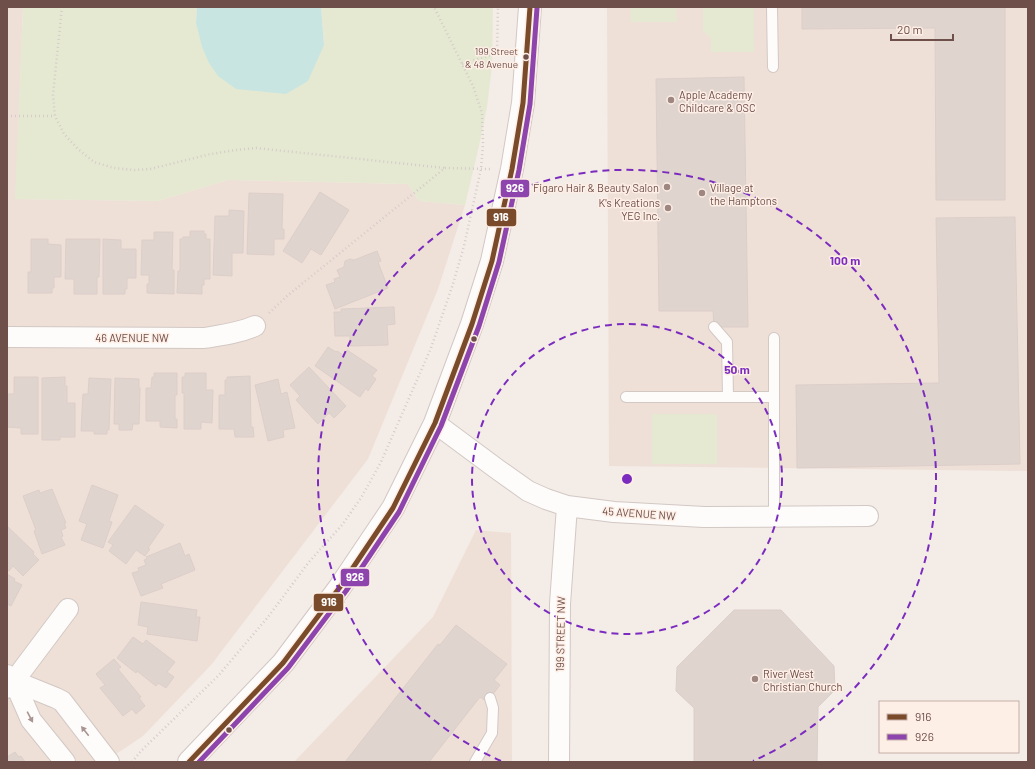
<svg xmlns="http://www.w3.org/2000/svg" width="1035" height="769" font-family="Barlow,sans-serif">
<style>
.residential{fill:#efe0d7}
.green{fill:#e5e9d2}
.water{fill:#c9e5e1}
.building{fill:#e0d4cf;stroke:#dcceca}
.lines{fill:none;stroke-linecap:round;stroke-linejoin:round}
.service-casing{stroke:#d2c8c4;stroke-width:12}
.minor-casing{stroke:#d2c8c4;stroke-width:22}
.secondary-casing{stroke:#d3c7c4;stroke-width:24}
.path{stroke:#d5cbc9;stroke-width:2.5;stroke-dasharray:1 3;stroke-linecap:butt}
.service{stroke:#fdfcfb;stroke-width:10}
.minor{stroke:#fdfcfb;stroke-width:20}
.secondary{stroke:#fdfcfb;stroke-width:22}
.bus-1-casing{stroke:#feefe6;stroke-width:8}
.bus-2-casing{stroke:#feefe6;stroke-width:8}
.bus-1{stroke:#7a4b2a;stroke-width:5}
.bus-2{stroke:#8e44ad;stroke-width:5}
.oneway{fill:#a89491}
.ring{fill:none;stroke:#7b2cbf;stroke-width:2;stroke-dasharray:7 5}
.bus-dot{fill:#6f4f4a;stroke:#feefe6;stroke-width:1.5}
.poi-dot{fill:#9e8681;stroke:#feefe6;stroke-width:1.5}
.labels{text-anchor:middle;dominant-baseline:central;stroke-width:3;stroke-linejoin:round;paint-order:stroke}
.bus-label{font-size:10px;fill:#6f4f4a;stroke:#feefe6;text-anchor:end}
.poi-label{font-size:11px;fill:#6f4f4a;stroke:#feefe6;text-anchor:start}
.street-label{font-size:11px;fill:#6f4f4a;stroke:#feefe6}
.centre{fill:#7b2cbf;stroke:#feefe6;stroke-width:2}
.ring-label{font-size:12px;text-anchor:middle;font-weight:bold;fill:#7b2cbf;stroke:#feefe6;stroke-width:3;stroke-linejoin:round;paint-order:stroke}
.line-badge{stroke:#feefe6;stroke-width:1.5}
.badge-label{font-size:11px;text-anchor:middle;font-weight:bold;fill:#fff}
</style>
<rect width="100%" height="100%" fill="#f4ece7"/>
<path class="residential" d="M7 7H23L16 199 158 201 228 180 408 184 419 201 465 205 438 289 368 459 211 665 143 736 104 762H7Z
M607 7H1028V471L609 466Z
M476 530 511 533 512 762H294L433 617Z"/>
<path class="green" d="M23 7H197L196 23 324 45 321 7H493L492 66 487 107 479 146 465 205 419 201 408 184 228 180 158 201 15 199Z
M630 7H676L677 22H631Z
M703 7H754V52H711V38L703 31Z
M652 414H717V464H652Z"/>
<path class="water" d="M197 7H321L324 45 308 81 286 94 236 89 218 76 209 63 202 47 196 23Z"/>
<path class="building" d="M802 7H1005V200H936L935 28 802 29Z
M744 77 748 327H714L713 311H659L656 79Z
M320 192 349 210 321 255 311 249 302 263 283 251Z
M249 193 283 194 282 229H284V239H274V255L247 254Z
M229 210 244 211 243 253H232V276L213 275 215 216H229Z
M1015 217 1020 464 797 468 796 385 939 383 936 218Z
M190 231H204V234H206V239H210V279H204V285H202V294L177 293 178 271H180V239H183V237H190Z
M154 232H173L172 270H174V294L147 293V284H149V275H141L142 240H154Z
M31 239H48V244L61 245V277H54V288H52V293H28V272H31Z
M66 239H100L99 277H97V294H74V279H65Z
M103 239 121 240V249H136V278H127V289H125V294H103Z
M377 251 381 261 378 262 388 288 335 309 326 285 335 282 334 279 340 277 337 270 344 267V266L345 261 350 259 354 260Z
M394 307 395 324 387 325 388 345 350 346V336H335L334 312H341V309Z
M328 347 336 352 337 351 343 355 347 350 377 370 372 376 376 379 368 391 366 388 360 397 315 366Z
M309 367 346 406 334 418 329 413 318 424 296 400 300 396 290 385Z
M154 373H177V395H175V419H177V428L160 427V421H146V388H151L152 377H154Z
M185 373H206V390H213L212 423 201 422V429H184V393H182V377H185Z
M250 376 251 427H253L254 437H235L234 429H219V395H225V380H227V377Z
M14 377H38V434H21V428L7 427V394H14Z
M65 377V386H67V403H75V437H60V440H42V378Z
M89 378 111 379 109 430H107V434H94V431H81L83 394H88Z
M115 378 139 379V388H140L139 424H133L132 430H119V424H114Z
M278 379 281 394 287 392 295 428 283 430 284 437 268 441 255 385Z
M92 485 118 495 109 521 112 522 103 548 81 540 87 524 79 521Z
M52 489 66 523H64L66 528 61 530 63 536 61 537 65 545 42 554 34 531 36 530 23 496 39 490 40 493Z
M135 505 164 525 148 548 150 549 145 556 136 550 126 564 109 551 113 545 108 542Z
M7 526 34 552 33 554 39 560 23 576 13 566 9 571 7 569Z
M180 543 185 556 189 554 195 570 161 584 163 588 141 596 132 573 139 571 138 568 146 565 144 560 147 559 146 557Z
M7 574 15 579 14 581 22 585 11 606 7 604Z
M141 602 197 610 196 617H200L197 641 147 634 148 627 138 625Z
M734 610H781L834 666 835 690 818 707 817 762H694V708L676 691 677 667Z
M456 625 507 664 494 680 500 685 490 698 487 702 480 697 429 762H345L438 644 440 645Z
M133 637 143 644 146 640 175 662 167 672 174 677 166 688 158 683 156 686 137 671 136 673 117 658Z
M114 659 121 667 118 669 141 697 139 698 145 706 136 714 132 709 123 716 100 688 105 685 96 674Z
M15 752 19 757 21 756 25 762H7V757Z"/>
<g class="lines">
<defs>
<path id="service" d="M772 7 773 67
M714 327 727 342 728 397
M626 397H774
M774 517V338
M475 762 492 733 493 708 490 698"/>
<path id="minor" d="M7 337 204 338C222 335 239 333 255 326
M435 423 497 469 528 491 546 499 567 506 614 512 704 517 868 516
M7 675 14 681 56 698 62 701 109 762
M14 681 31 720 65 762
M7 688 14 681 68 609
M559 762 560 604 567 506"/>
<path id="secondary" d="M189 762 283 663 340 587 393 508 435 423 472 324 492 261 512 169 523 103 530 7"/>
</defs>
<use href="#service" class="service-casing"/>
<use href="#minor" class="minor-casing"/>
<use href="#secondary" class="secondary-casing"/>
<path class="path" d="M62 7 53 95 55 116 64 134 78 149 94 162 114 168 134 170 150 169 211 154 236 150 256 148 445 168
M462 64 497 53 498 7
M7 116H55
M269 313 287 296 445 168 490 169
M132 762 141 751 218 676 268 617 309 562 342 525 361 498 381 462 431 348 453 284 464 246 481 169 483 144 482 113 473 86 434 7"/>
<use href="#service" class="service"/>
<use href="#minor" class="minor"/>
<use href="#secondary" class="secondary"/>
<defs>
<path id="bus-1" d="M189 762 283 663 340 587 393 508 435 423 472 324 492 261 512 169 523 103 530 7"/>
<path id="bus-2" d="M199 762 288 668 346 591 399 512 441 426 479 326 499 262 519 170 530 104 537 8"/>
</defs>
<use href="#bus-1" class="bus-1-casing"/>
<use href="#bus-2" class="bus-2-casing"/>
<use href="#bus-1" class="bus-1"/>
<use href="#bus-2" class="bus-2"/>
</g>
<defs><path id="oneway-solid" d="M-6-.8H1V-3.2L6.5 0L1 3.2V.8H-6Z"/></defs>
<g class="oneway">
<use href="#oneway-solid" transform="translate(30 717) rotate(62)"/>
<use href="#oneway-solid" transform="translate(85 731) rotate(-128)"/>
</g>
<g class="ring">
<circle cx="627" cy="479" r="155"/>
<path d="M501 761A309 309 0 1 1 753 761"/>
</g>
<g class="bus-dot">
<circle cx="526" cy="57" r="3.5"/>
<circle cx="474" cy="339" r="3.5"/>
<circle cx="229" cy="730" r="3.5"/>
</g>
<g class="poi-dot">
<circle cx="671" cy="100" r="4"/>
<circle cx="667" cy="187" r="4"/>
<circle cx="702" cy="193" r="4"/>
<circle cx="668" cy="208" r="4"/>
<circle cx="755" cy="679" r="4"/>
</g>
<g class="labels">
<g class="bus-label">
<text x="518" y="51">199 Street<tspan x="518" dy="13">&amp; 48 Avenue</tspan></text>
</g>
<g class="poi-label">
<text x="679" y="94">Apple Academy<tspan x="679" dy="13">Childcare &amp; OSC</tspan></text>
<text x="659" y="187" text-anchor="end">Figaro Hair &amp; Beauty Salon</text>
<text x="710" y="187">Village at<tspan x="710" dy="13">the Hamptons</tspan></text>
<text x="660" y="202" text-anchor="end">K's Kreations<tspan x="660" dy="13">YEG Inc.</tspan></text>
<text x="763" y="673">River West<tspan x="763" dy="13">Christian Church</tspan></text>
</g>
<g class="street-label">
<text x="132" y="337">46 AVENUE NW</text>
<text transform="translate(639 513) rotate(4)">45 AVENUE NW</text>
<text transform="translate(560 634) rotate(-89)">199 STREET NW</text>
</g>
</g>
<circle cx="627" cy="479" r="6" class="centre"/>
<g class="ring-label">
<text x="845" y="265">100 m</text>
<text x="737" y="374">50 m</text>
</g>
<g class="line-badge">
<rect x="500" y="179" width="30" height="19" rx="4" fill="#8e44ad"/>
<rect x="486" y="208" width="31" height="19" rx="4" fill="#7a4b2a"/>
<rect x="340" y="568" width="30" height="19" rx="4" fill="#8e44ad"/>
<rect x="313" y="593" width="31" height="19" rx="4" fill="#7a4b2a"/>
</g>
<g class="badge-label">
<text x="515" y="192">926</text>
<text x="501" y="221">916</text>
<text x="355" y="581">926</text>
<text x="329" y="606">916</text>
</g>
<rect width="1035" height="769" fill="none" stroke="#6f4f4a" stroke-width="16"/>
<rect x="879" y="701" width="140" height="52" fill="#feefe6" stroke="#c5afa8"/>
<rect x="887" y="714" width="20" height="6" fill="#7a4b2a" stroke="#c5afa8"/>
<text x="915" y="721" font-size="12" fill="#6f4f4a">916</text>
<rect x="887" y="734" width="20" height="6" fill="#8e44ad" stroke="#c5afa8"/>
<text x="915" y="741" font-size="12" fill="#6f4f4a">926</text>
<path d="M891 34v6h62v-6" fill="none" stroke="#6f4f4a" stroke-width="2"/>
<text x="897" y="34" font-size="12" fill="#6f4f4a" stroke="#feefe6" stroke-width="3" paint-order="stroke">20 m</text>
</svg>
